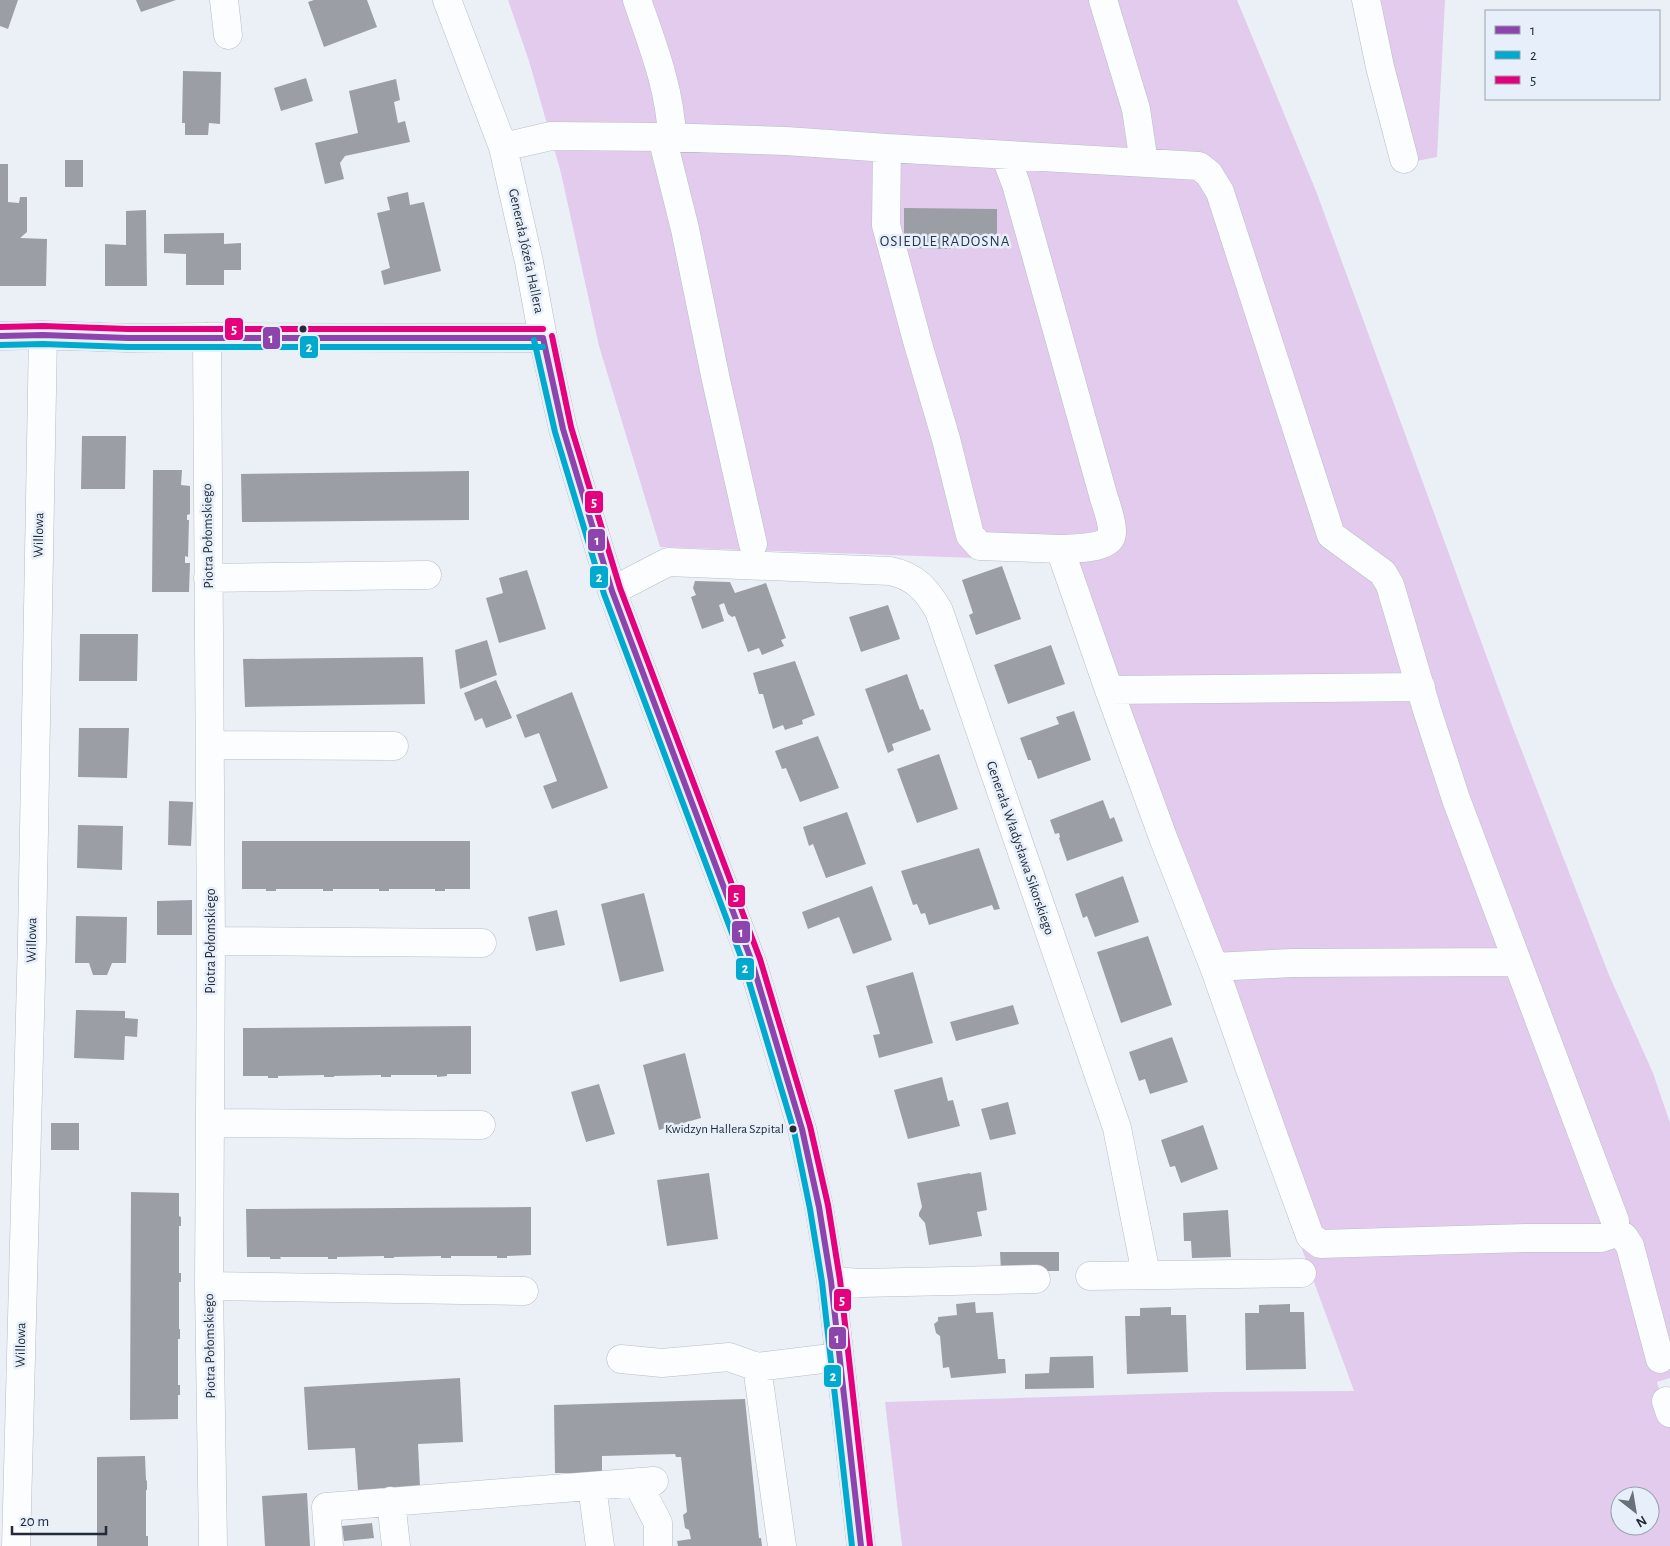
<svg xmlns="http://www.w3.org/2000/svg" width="1670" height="1546" font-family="'Alegreya Sans',sans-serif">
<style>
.green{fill:#e3cbee;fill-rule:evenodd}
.building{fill:#9c9ea6}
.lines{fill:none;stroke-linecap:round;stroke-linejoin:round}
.minor-casing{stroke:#b8bec6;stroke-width:29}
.minor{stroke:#fcfdfe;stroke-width:28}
.bus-1-casing{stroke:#e7effb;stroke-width:10}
.bus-2-casing{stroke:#e7effb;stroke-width:10}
.bus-3-casing{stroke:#e7effb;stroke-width:10}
.bus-1{stroke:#8e44ad;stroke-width:6}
.bus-2{stroke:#00a9ce;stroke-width:6}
.bus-3{stroke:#e5007d;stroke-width:6}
.bus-dot{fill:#232b36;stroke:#e7effb;stroke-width:2}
.labels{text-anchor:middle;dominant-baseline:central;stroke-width:5;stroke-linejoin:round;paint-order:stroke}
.bus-label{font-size:13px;fill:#232b36;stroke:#e7effb;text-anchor:end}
.street-label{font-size:14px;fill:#232b36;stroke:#e7effb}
.neighbourhood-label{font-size:15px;letter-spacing:1px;fill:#27374e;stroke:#e7effb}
.line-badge{stroke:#e7effb;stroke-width:2}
.badge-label{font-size:14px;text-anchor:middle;font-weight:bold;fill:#fff}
</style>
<rect width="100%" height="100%" fill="#ebf0f6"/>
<path class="green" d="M508 0H1237L1316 191 1511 723 1609 975 1653 1073 1670 1123V1378L1657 1382 1661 1397 1670 1394V1546H902L885 1402 1214 1392 1354 1391 1273 1170 1057 561 660 547 599 346 561 173 529 61ZM1620 1496H1650V1526H1620Z
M1356 0H1445L1437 157 1402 164Z"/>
<path class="building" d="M0 0H18L8 29 0 26Z
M136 0H176L141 12Z
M314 0H367L377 27 324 47 308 2Z
M183 71 221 72 220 124 209 123 208 135H185V123H182Z
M306 78 313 101 281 111 274 88Z
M396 79 400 100 394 102 398 123 405 121 410 142 345 156 340 163 344 179 325 184 315 143 358 133 349 91Z
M65 160H83V187H65Z
M0 164H8V202L19 203 20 197H27V232L20 238 47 239 46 286H0Z
M408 192 410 205 424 202 441 271 384 285 381 271 390 268 377 213 390 210 387 197Z
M904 208 997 209V238H951V249L908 248V237H904Z
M146 210 147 286H105V244L126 245V211Z
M224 233V244L241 243V270H224V285H186V254L164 253V234Z
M82 436H126L125 489H81Z
M153 470H182L181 485 190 486V514L187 515V520H189L188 557 185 556V563H190L189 592H152Z
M469 471V520L242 522 241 474Z
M1002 566 1021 619 976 635 969 615 973 613 962 580Z
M527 570 546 629 499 643 486 598 503 593 499 578Z
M695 581 730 582 735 593 766 583 786 638 781 640 784 646 762 655 759 648 748 652 735 616 732 617 728 614 724 603 719 605 724 621 702 629 691 597 696 595 693 588Z
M888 605 900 639 861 652 849 617Z
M80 634H138L137 681H79Z
M487 640 497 675 460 689 455 650Z
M1051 645 1065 684 1008 704 994 665Z
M423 657 425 704 245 707 243 659Z
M795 661 815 715 802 720 803 724 785 730 783 725 773 729 763 694H759L753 673Z
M907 674 920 710 923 709 931 730 892 744 894 750 888 753 865 689Z
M496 680 512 718 486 728 482 718 475 721 464 693Z
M572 692 608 788 552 809 543 786 557 781 539 733 525 738 516 715Z
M1074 711 1091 760 1038 779 1031 760H1028L1020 738 1059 724 1056 717Z
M79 728H129L127 778 78 777Z
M818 736 839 788 800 802 786 768 782 769 775 751Z
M939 754 958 809 917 823 897 769Z
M1103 800 1110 819 1114 817 1123 841 1067 861 1059 838 1060 837 1059 833 1055 834 1050 820Z
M169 801 193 802 191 846 168 845Z
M847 812 866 864 826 878 813 844 809 846 803 827Z
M78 825 123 826 122 870 77 868Z
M242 841H470V889H445V891H435V889H389V891H379V889H333V891H323V889H276V891H266V889H242Z
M979 848 1000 909 994 910 992 905 929 925 925 913 921 914 917 904 913 905 901 871Z
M1123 876 1139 922 1095 937 1087 916 1083 918 1075 894Z
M872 886 892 940 853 954 839 917 808 929 802 912Z
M644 893 664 971 620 982 601 904Z
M192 900V935H157V901Z
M557 910 565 945 536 951 528 917Z
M76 916 127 917 126 963H112L107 975H93L89 963H75Z
M1148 936 1172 1005 1121 1023 1097 952Z
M913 972 933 1043 879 1058 873 1035 880 1034 866 986Z
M1013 1005 1019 1024 956 1041 950 1022Z
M76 1010 125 1011V1018L138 1019 137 1037 125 1036 124 1060 74 1058Z
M471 1026V1074H447V1076L437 1077V1075H391V1077H381V1075L334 1076V1077H324V1075L278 1076V1078H268V1076H243V1028Z
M1172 1037 1188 1082 1150 1094 1145 1079 1139 1081 1129 1052Z
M685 1053 701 1118 659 1130 643 1065Z
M942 1077 948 1101 953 1100 960 1126 908 1139 894 1090Z
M599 1084 615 1134 586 1142 571 1092Z
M1008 1102 1016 1134 990 1140 981 1109Z
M51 1123H79V1150H51Z
M1203 1125 1218 1169 1181 1183 1175 1166 1170 1167 1161 1140Z
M981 1172 987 1210 977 1212 982 1236 929 1245 925 1223 919 1216V1213L922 1207 917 1183 970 1173V1174Z
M709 1173 718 1239 667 1246 657 1180Z
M131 1192 179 1193V1216L181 1217V1226H179V1273H181V1282H179V1329H180V1339H178V1385H180V1395H178V1419L130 1420Z
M531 1207V1255L507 1256V1258H497V1256H451V1258H441V1256L394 1257V1258H384V1256L337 1257V1259H328V1257H280L281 1259H270V1257H247L246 1209Z
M1228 1210 1231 1257 1192 1258 1191 1241H1184L1183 1213Z
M1000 1252H1059V1271H1001Z
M975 1302 976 1313 993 1312 998 1359H1005L1006 1373 951 1378 949 1367 943 1368 940 1336 936 1333 934 1324 938 1321V1317L957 1315 956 1304Z
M1290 1304V1312H1304L1306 1369 1246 1370 1245 1313H1259V1305Z
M1171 1307V1315H1186L1188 1372 1127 1374 1125 1316H1140V1308Z
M1093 1356 1094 1388 1025 1389V1374L1049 1373 1050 1357Z
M460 1378 463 1442 418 1444 420 1487 358 1490 355 1448 308 1450 304 1387Z
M745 1399 759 1538H761L762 1546H678L677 1541 691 1539 689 1530 685 1528 683 1515 687 1512 681 1457H676L675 1454 602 1456V1481L581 1479V1473H555L554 1405Z
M145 1456 146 1480 147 1481V1490H146V1536H148V1546H97V1457Z
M307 1493 310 1546H265L262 1496Z
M372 1523 374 1538 344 1541 342 1526Z"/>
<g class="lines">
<defs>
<path id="minor" d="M224 0 228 35
M447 0 503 147 529 262 543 338 563 429 612 591 752 962 802 1129 819 1207 831 1281 861 1546
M637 0C653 46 670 89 672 137
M1103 0 1136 109 1144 163
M1366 0 1380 67 1404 159
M662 137 685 229 716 380 753 544
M503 147 551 136 662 137 786 141 887 148 886 225 918 344 946 439 970 535 980 546 1060 549 1109 690 1164 840 1214 967 1275 1140 1310 1236 1320 1244 1526 1238H1601L1607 1236 1615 1230V1221L1456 799 1427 710 1390 585 1383 573 1331 535 1220 192 1209 174 1199 166 887 148
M1005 155 1016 184 1104 498C1107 507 1113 524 1112 533 1111 550 1073 548 1060 549
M0 336 43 335 128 338 207 337 543 338
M207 337 211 941 209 1286 213 1546
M208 578 427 575
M612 591 668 562 890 571C915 576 927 590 939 611L1117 1128 1146 1274
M1109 690 1421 687
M210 745 394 746
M211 941 482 943
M1214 967 1292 963 1516 962
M210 1123 481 1125
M1615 1230 1624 1237 1630 1246 1660 1359
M1090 1276 1302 1273
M831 1281 862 1283 1036 1279
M209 1286 524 1291
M621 1359 662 1363 729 1357 757 1367 839 1357
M757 1367 782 1546
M1666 1401 1670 1413
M637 1482 658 1523V1546
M592 1486 600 1546
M391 1501 396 1546
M16 1546 32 940 43 335
M329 1546 326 1507 654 1481"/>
</defs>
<use href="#minor" class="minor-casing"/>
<use href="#minor" class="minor"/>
<defs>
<path id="bus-1" d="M0 336 43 335 128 338H543
M543 338 563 429 612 591 752 962 802 1129 819 1207 831 1281 861 1546"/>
<path id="bus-2" d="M534 340 555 432 604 594 744 965 794 1131 810 1209 822 1282 852 1546
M0 345 43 344 128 347H543"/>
<path id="bus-3" d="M0 327 43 326 128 329H543
M552 336 571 427 620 588 760 959 810 1126 828 1205 840 1280 870 1545"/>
</defs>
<use href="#bus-1" class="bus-1-casing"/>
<use href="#bus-2" class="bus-2-casing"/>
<use href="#bus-3" class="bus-3-casing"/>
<use href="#bus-1" class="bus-1"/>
<use href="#bus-2" class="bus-2"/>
<use href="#bus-3" class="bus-3"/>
</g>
<g class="bus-dot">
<circle cx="303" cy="329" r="4.5"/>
<circle cx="793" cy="1129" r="4.5"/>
</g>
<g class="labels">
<g class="bus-label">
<text x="784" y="1129">Kwidzyn Hallera Szpital</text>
</g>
<g class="street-label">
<text transform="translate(526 251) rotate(78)">Generała Józefa Hallera</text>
<text transform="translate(39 535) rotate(-89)">Willowa</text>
<text transform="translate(208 536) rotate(-91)">Piotra Połomskiego</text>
<text transform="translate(1020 848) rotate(71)">Generała Władysława Sikorskiego</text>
<text transform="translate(32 940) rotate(-89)">Willowa</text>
<text transform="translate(211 941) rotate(-90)">Piotra Połomskiego</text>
<text transform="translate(21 1345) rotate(-89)">Willowa</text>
<text transform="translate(210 1346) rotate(-91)">Piotra Połomskiego</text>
</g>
<g class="neighbourhood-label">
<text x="945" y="241">OSIEDLE RADOSNA</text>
</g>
</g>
<g class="line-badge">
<rect x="224" y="317" width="20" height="24" rx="5" fill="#e5007d"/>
<rect x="262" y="326" width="19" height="24" rx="5" fill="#8e44ad"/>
<rect x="299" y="335" width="20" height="24" rx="5" fill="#00a9ce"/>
<rect x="584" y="490" width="20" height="24" rx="5" fill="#e5007d"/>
<rect x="587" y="528" width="19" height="24" rx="5" fill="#8e44ad"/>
<rect x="589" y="565" width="20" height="24" rx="5" fill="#00a9ce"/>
<rect x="727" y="884" width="19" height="24" rx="5" fill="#e5007d"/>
<rect x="731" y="920" width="20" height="24" rx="5" fill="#8e44ad"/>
<rect x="735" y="957" width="20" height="24" rx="5" fill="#00a9ce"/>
<rect x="833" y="1288" width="19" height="24" rx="5" fill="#e5007d"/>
<rect x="828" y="1326" width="19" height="24" rx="5" fill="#8e44ad"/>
<rect x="823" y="1364" width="19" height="24" rx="5" fill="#00a9ce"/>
</g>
<g class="badge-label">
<text x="234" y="334">5</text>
<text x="271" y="343">1</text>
<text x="309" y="352">2</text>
<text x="594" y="507">5</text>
<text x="597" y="545">1</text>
<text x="599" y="582">2</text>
<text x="736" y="901">5</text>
<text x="741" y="937">1</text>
<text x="745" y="973">2</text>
<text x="842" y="1305">5</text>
<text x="837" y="1343">1</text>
<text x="833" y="1381">2</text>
</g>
<rect x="1485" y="10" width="175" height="90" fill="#e7effb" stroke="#99a1ac"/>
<rect x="1495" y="26" width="25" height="8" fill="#8e44ad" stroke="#99a1ac"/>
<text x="1530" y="35" font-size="15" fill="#232b36">1</text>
<rect x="1495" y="51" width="25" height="8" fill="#00a9ce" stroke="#99a1ac"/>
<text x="1530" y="60" font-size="15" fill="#232b36">2</text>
<rect x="1495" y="76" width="25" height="8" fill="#e5007d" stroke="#99a1ac"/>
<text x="1530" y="85" font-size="15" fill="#232b36">5</text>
<g transform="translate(1635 1511) rotate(149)"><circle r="24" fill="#e7effb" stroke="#99a1ac"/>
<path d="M0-4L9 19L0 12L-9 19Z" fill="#697079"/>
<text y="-8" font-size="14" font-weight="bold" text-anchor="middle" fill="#232b36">N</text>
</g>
<path d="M12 1526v8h94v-8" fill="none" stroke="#232b36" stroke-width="2.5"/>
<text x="20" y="1526" font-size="15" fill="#232b36" stroke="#e7effb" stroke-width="4" paint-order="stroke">20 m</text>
</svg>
